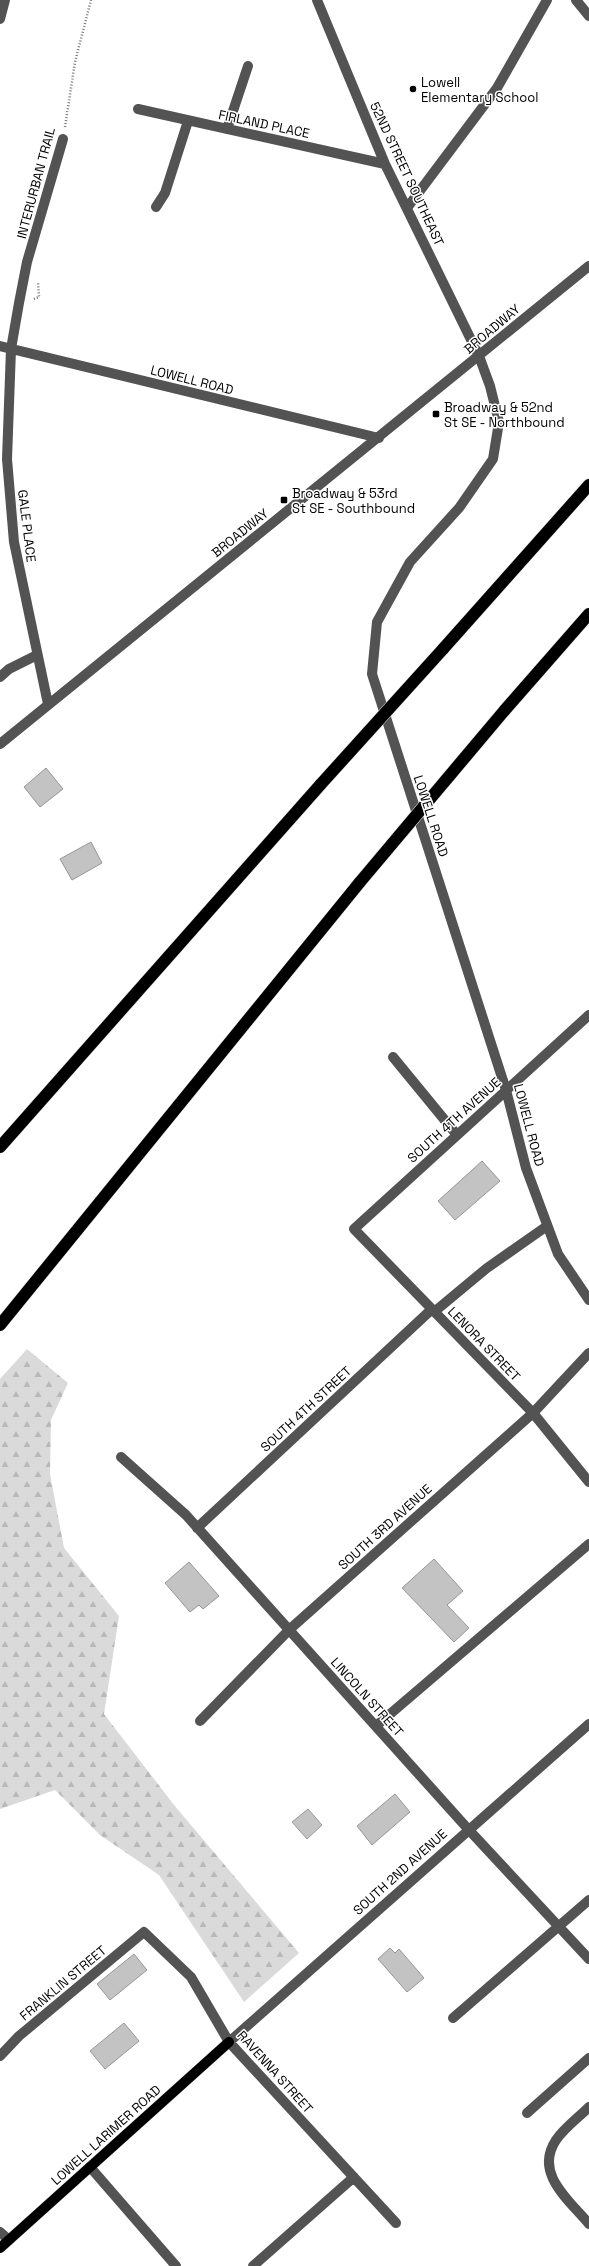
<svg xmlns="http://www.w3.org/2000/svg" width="589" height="2266" font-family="'Space Grotesk',sans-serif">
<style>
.forest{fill:url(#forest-firs)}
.building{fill:#c3c3c3;stroke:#979797}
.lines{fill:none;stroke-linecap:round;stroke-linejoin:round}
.major-casing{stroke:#dbdbdb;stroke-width:11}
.highway-casing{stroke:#dbdbdb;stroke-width:13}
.path{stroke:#757575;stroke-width:2.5;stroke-dasharray:1 2;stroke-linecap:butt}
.minor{stroke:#535353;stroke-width:10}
.major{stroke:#000;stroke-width:10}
.highway{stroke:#000;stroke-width:12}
.highway-bridge-casing{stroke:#dbdbdb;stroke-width:13;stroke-linecap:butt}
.highway-bridge{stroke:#000;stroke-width:12}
.poi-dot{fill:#000;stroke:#fff;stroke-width:1.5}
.labels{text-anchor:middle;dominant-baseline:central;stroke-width:3;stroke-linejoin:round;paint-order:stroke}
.poi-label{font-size:13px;fill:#000;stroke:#fff;text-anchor:start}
.street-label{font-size:13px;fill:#000;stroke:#fff}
</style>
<defs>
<pattern id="forest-firs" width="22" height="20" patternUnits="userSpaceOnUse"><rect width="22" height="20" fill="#dadada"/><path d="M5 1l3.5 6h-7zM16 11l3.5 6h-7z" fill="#b9b9b9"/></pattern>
</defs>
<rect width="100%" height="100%" fill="#fff"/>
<path class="forest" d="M27 1349 68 1383 51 1420 50 1474 64 1548 119 1616 104 1714 174 1805 299 1953 244 2002 159 1875 100 1835 55 1790 0 1809V1379Z"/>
<path class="building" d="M46 768 63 789 40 807 24 787Z
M91 842 102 863 72 880 60 859Z
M482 1161 500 1181 455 1220 438 1201Z
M434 1559 463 1591 447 1605 469 1628 454 1642 402 1588Z
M189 1562 219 1596 203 1609 199 1605 190 1612 165 1583Z
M395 1794 410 1812 372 1845 357 1826Z
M308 1809 322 1825 307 1839 292 1822Z
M390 1948 395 1953 399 1949 424 1978 407 1992 378 1959Z
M134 1954 147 1970 110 2000 97 1984Z
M124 2023 139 2041 105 2069 90 2051Z"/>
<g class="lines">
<defs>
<path id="major" d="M0 2248 229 2042"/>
<path id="highway" d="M443 649 589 485
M504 711 589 614
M0 1147 321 784
M0 1325 360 882"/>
</defs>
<use href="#major" class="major-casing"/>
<use href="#highway" class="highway-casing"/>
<path class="path" d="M65 127 75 62 91 0
M34 299 39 297 38 282"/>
<path class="minor" d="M317 0 385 164 479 356 490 386 499 422 493 459 459 508 410 562 377 622 372 674 506 1090 526 1168 558 1254 589 1300
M576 0 589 16
M0 19 5 0
M138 109 385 164
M227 129 248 66
M156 207 165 193 188 121
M407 208 497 88 547 0
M0 346 379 438
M0 677 9 669 37 655
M48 704 14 542 7 459 11 349 19 303 27 262 63 139
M0 744 589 266
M589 1015 354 1229 533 1413 589 1482
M393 1057 457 1135
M434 1312 487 1268 547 1226
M121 1457 186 1515 468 1829 589 1959
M197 1528 432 1309
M200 1721 290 1629 533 1413 589 1353
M376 1726 589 1544
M453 2018 589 1900
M229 2042 589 1724
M0 2056 19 2036 144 1932 191 1977 229 2042 396 2223
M589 2107C579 2117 564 2128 556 2140 534 2173 568 2199 589 2224
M527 2113 589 2058
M90 2167 176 2266
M0 2232 9 2240
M253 2266 354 2177"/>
<use href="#major" class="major"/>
<use href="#highway" class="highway"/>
<defs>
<path id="highway-bridge" d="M321 784 443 649
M360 882 504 711"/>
</defs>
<use href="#highway-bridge" class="highway-bridge-casing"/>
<use href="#highway-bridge" class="highway-bridge"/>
</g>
<g class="poi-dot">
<circle cx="413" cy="89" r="4"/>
<rect x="432" y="410" width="8" height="8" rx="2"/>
<rect x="280" y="496" width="8" height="8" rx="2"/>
</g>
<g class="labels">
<g class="poi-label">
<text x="421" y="82">Lowell<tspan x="421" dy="15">Elementary School</tspan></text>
<text x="444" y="407">Broadway &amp; 52nd<tspan x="444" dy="15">St SE - Northbound</tspan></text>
<text x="292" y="493">Broadway &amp; 53rd<tspan x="292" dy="15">St SE - Southbound</tspan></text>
</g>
<g class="street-label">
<text transform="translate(264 124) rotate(12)">FIRLAND PLACE</text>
<text transform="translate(407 174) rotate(65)">52ND STREET SOUTHEAST</text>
<text transform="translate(36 183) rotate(-75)">INTERURBAN TRAIL</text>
<text transform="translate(492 329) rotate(-40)">BROADWAY</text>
<text transform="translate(192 380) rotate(14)">LOWELL ROAD</text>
<text transform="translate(27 526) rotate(83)">GALE PLACE</text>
<text transform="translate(240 533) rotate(-39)">BROADWAY</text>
<text transform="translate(431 816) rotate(72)">LOWELL ROAD</text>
<text transform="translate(454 1120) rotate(-42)">SOUTH 4TH AVENUE</text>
<text transform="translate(529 1125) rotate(75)">LOWELL ROAD</text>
<text transform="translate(484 1344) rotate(46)">LENORA STREET</text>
<text transform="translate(306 1409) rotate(-43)">SOUTH 4TH STREET</text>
<text transform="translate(385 1527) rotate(-42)">SOUTH 3RD AVENUE</text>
<text transform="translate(367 1697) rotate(48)">LINCOLN STREET</text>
<text transform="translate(400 1872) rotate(-42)">SOUTH 2ND AVENUE</text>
<text transform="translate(63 1983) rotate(-40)">FRANKLIN STREET</text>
<text transform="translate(275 2072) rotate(48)">RAVENNA STREET</text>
<text transform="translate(106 2135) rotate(-42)">LOWELL LARIMER ROAD</text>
</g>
</g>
</svg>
